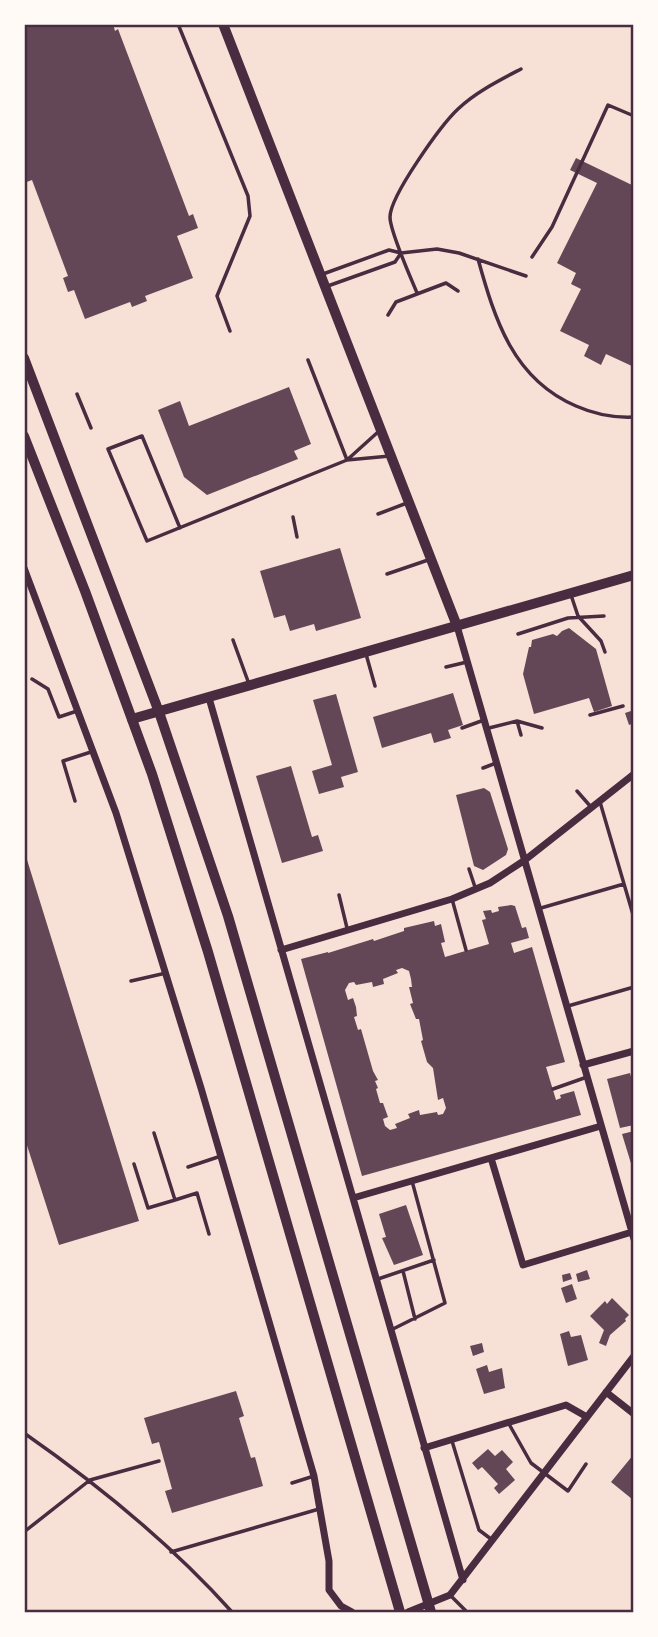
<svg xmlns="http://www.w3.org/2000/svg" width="658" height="1637" font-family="'Fira Sans Condensed',sans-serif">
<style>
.building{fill:#644757;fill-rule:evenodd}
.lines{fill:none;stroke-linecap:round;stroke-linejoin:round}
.service{stroke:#4a2c40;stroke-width:3.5}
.minor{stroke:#4a2c40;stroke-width:7}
.tertiary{stroke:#4a2c40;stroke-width:10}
.secondary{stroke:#4a2c40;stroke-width:10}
.neatline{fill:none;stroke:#4a2c40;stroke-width:2.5}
</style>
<rect width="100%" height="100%" fill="#f7e1d7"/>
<path class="building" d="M24 24H113L115 31 118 29 189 216 193 214 198 228 177 236 193 278 145 296 147 301 132 307 130 302 85 319 74 290 68 292 63 278 68 276 32 180 24 183Z
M576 158 634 186V367L606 354 601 365 584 356 589 345 560 331 581 289 571 284 576 273 557 263 597 183 570 170Z
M289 387 311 444 294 451 298 459 207 495 184 477 158 410 180 401 189 426Z
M340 548 361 618 316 631 314 624 290 631 285 615 274 618 260 571Z
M569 628 596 649 612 706 594 712 589 698 534 714 523 674 529 647H531L532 640 553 634 557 636 562 631Z
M453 693 463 725 448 730 451 738 434 743 431 733 382 748 373 717Z
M336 694 358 772 341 777 344 787 319 794 312 771 332 765 313 700Z
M634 710V723L629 725 625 713Z
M291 766 312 837 318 835 323 851 282 863 256 776Z
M484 788 490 792 508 849 506 855 483 870 474 866 456 795Z
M24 850 139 1221 59 1245 24 1136Z
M511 905 515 906 522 928 526 927 529 938 511 943 514 953 532 947 565 1062 546 1067 556 1100 561 1098 560 1095 574 1091 581 1115 362 1176 301 959 328 952V953L373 939 374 941 404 931V928L434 921 435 926 441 924 445 942 441 943 445 957 489 944 482 920 486 919 483 911 491 910 492 913 499 911 498 907ZM402 968 409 971 411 979 412 987H409L413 1003 410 1004 416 1019H419L423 1040 421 1041 427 1062 433 1068 438 1100 443 1098 446 1108 443 1114 438 1115 437 1112 420 1115 419 1110 408 1114 410 1118 395 1124 397 1128 390 1130 385 1126 383 1119 388 1117 383 1103H380L376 1089 378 1088 375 1081 378 1080 373 1071 361 1029 358 1030 354 1017 357 1016 356 1007 353 998 348 1000 345 990 349 983 354 982 356 985 372 982 373 987 384 984 383 979 398 973 396 970Z
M630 1073 634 1088V1125L620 1128 607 1079Z
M634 1131V1170H633L622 1134Z
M406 1205 423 1255 394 1265 382 1238 386 1237 379 1214Z
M587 1270 590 1279 578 1282 576 1274Z
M570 1273 572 1279 563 1282 562 1275Z
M572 1284 577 1299 566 1303 561 1288Z
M612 1298 629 1315 625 1319 626 1321 610 1335 606 1346 599 1343 604 1330 590 1316 605 1301 607 1304Z
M569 1331 571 1337 581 1335 588 1360 568 1366 560 1334Z
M482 1343 484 1352 473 1356 470 1346Z
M487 1365 489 1372 502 1368 505 1388 484 1394 476 1369Z
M236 1391 244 1416 239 1418 251 1458 255 1457 263 1486 172 1513 165 1491 172 1489 159 1442 152 1444 144 1418Z
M488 1449 495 1456 502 1450 513 1462 506 1469 515 1480 499 1494 494 1488 498 1484 482 1467 478 1470 472 1463Z
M634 1454V1498L632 1499 611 1482Z"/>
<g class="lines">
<path class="service" d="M178 24 248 196 250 216 217 296 230 331
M532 257 552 227 608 105 634 116
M478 259C495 320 513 379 576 406 594 414 614 418 634 417
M323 274 389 250 401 253 437 249 459 253 526 276
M325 287 395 262 401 253
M417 293C411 278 390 232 390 217 390 196 441 125 458 109 476 92 500 80 521 69
M388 315 396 302 446 283 458 291
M308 360 347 460
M77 394 91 428
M347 460 378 432
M378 514 407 503
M293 517 297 537
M180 528 142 436 108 449 147 541 347 460 390 456
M387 574 431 559
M571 595 578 616 601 641 605 652
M518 634 568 618 604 616
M233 640 249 684
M366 654 375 686
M446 667 467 662
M32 679 48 689 59 717 77 711
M590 715 623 706
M517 721 521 735
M462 728 484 720
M489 728 517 721 542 728
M483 768 496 763
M577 791 591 807
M75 801 63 761 94 751
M600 802 634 918
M469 869 475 887
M339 895 347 928
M452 899 466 950
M541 908 624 884
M131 981 166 973
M568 1006 634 987
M553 1089 587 1077
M154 1133 175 1200 197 1193 209 1234
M134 1164 148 1208 175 1200
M188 1167 221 1156
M403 1271 415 1319
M378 1279 434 1260
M391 1330 445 1303 412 1181
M509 1424 531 1463 568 1491 586 1464
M24 1433C100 1486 171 1544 232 1612
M452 1441 479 1530 491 1539
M292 1483 314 1476
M24 1532 90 1480 159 1461
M171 1552 319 1509
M450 1595 467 1612"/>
<path class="minor" d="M24 568 116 813 201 1088 314 1476 329 1561V1590L341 1606 352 1612
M457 626 634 1239
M209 698 463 1580
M281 950 452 899 490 883 525 860 634 774
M583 1065 634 1051
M491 1158 523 1265 632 1232
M353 1198 601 1126
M606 1392 634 1414
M424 1448 566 1405 587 1417
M408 1612 450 1595 634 1356"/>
<path class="tertiary" d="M223 24 457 626
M132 719 634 575"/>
<path class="secondary" d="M24 358 159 712 228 916 431 1612
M24 436 85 591 152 774 208 952 400 1612"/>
</g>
<rect width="658" height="1637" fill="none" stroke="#fffaf5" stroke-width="52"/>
<rect x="26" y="26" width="606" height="1585" class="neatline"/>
</svg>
